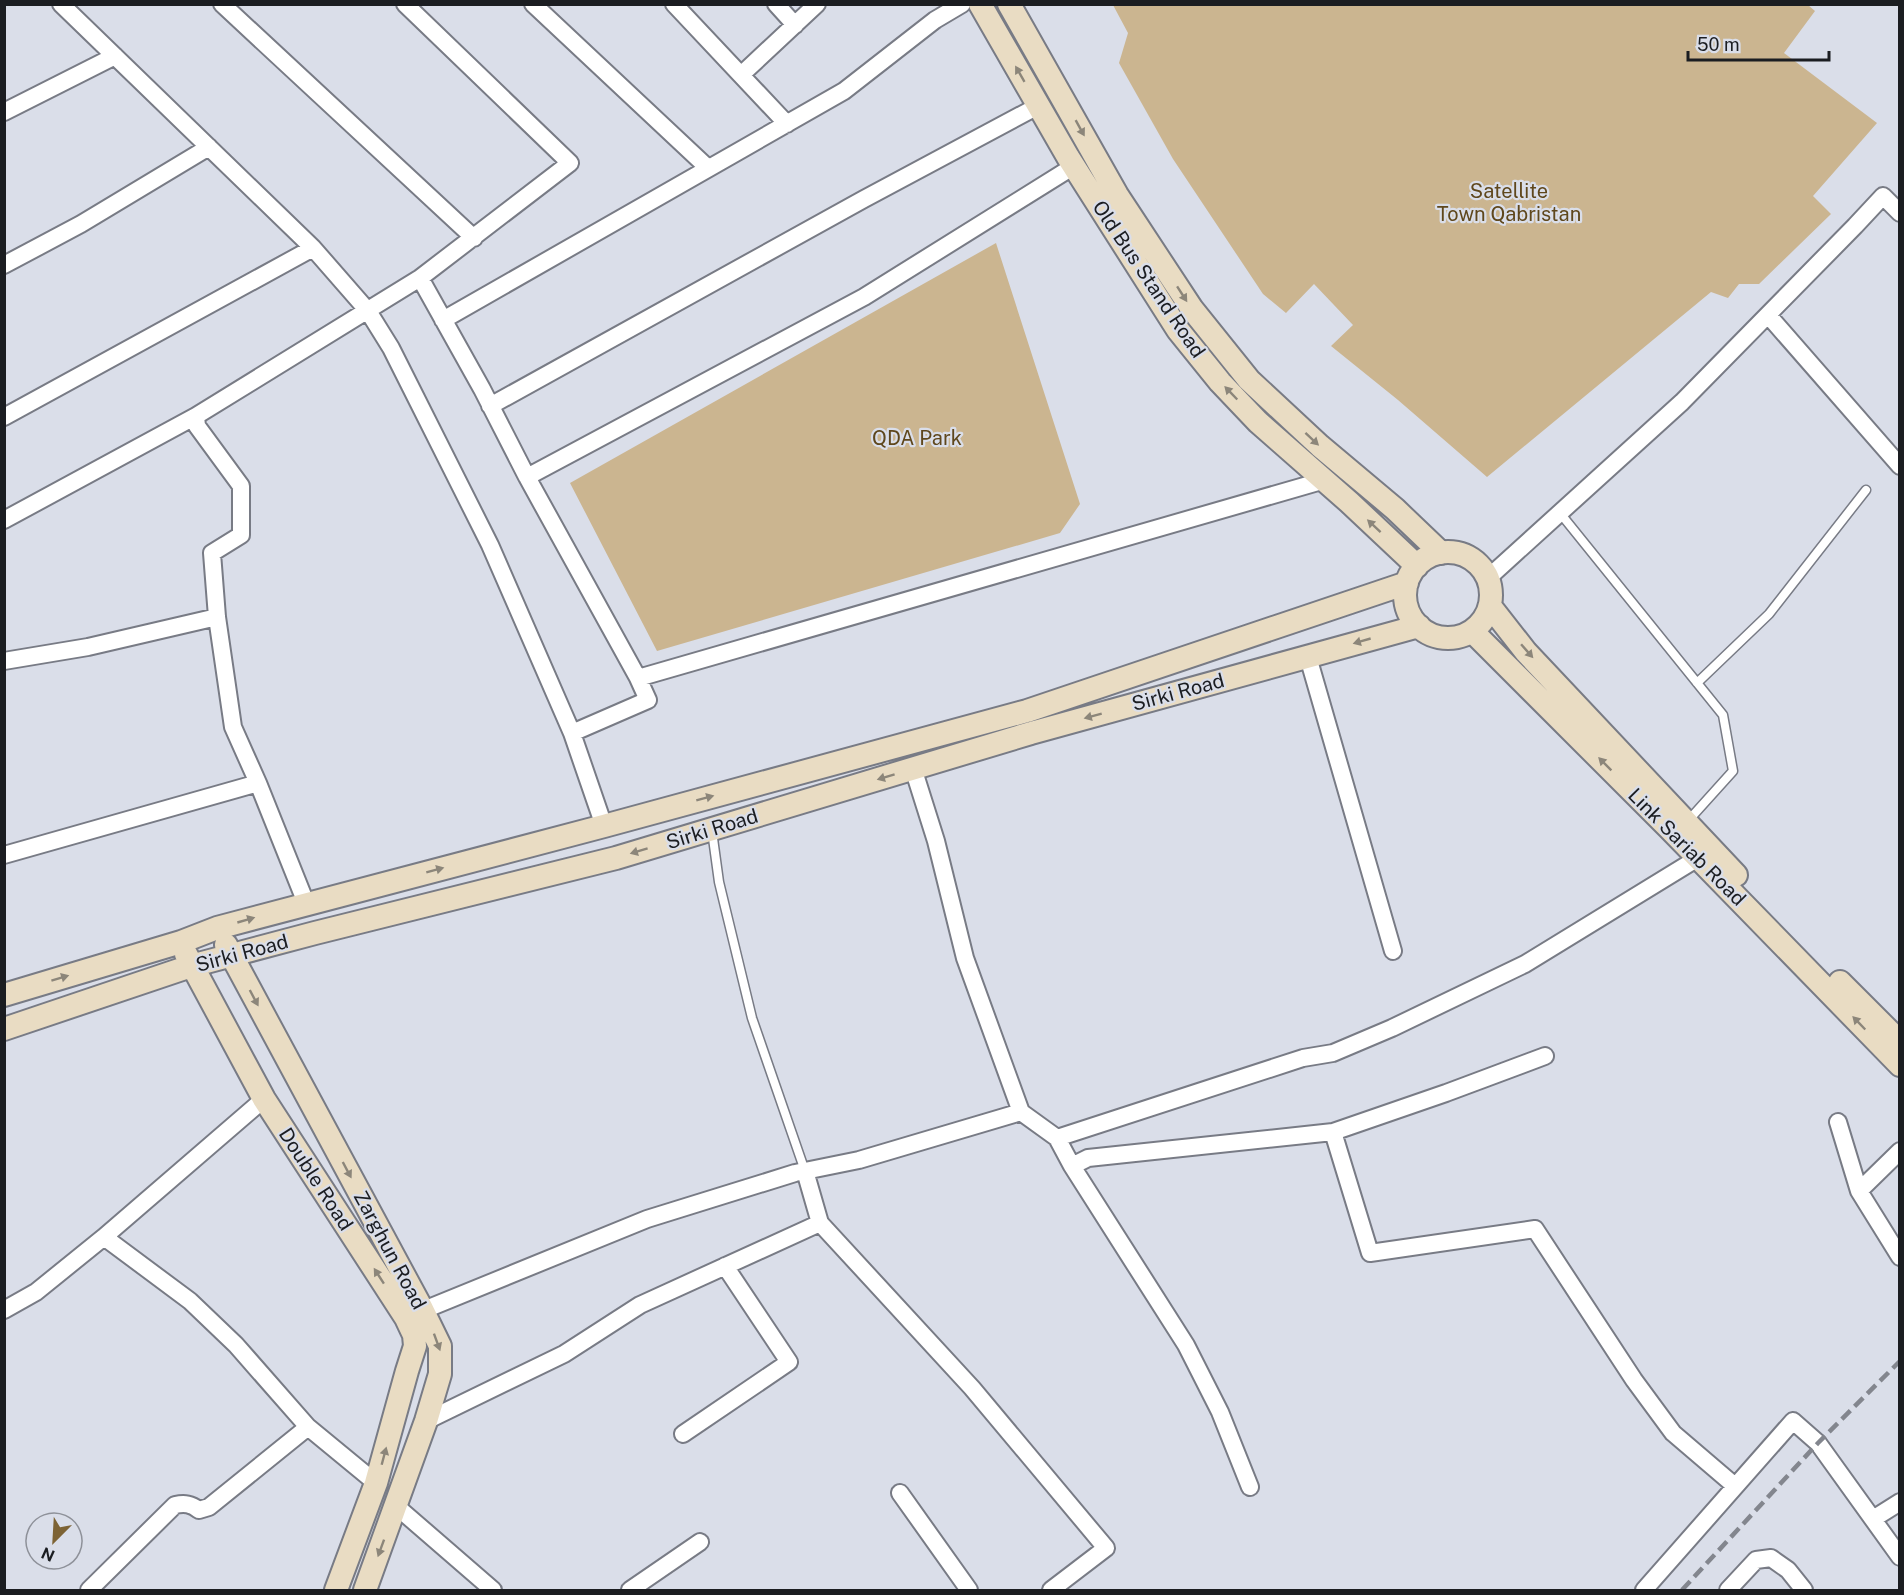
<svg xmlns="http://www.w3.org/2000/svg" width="1904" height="1595" font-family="'Public Sans',sans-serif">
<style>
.green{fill:#cbb590}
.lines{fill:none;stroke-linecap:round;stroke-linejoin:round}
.service-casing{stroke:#787b85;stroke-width:11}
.minor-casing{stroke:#787b85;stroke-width:20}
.secondary-casing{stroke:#787b85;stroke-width:26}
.service{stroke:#fff;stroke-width:8}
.minor{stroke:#fff;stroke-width:16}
.secondary{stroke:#e9dcc3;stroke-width:22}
.rail{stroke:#83868e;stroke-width:4.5;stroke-dasharray:12 6;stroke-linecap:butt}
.oneway{fill:#8c867a}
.labels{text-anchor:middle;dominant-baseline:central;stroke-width:4.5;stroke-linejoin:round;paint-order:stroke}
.park-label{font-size:20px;fill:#5f471c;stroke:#dadee9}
.street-label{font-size:20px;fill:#1b1d21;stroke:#dadee9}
</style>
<rect width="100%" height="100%" fill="#dadee9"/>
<path class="green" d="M1113 5H1808L1815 11 1784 53 1877 123 1813 196 1831 214 1759 284H1739L1728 298 1711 292 1487 477 1398 400 1331 346 1353 325 1314 284 1286 313 1263 294 1173 159 1119 63 1128 33Z
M996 243 1080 504 1060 533 657 651 570 483Z"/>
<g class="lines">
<defs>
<path id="service" d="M1560 513 1723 715 1733 771 1687 822
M1697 683 1769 614 1866 490
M712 831 719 882 752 1018 805 1171"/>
<path id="minor" d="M61 4 313 248 368 311 391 348 490 545 572 733 604 826
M222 4 474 238
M533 4 708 168
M674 4 787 124
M776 4 795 25
M741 75 817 4
M4 112 115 56
M4 265 81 224 209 147
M420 278 482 389 527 477
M1768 315 1900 466
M443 320 844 91 935 20 962 4
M490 406 864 199 1038 106
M4 417 313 248
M4 520 196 416
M1488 578 1682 402 1855 226 1883 196 1900 213
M1308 657 1393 951
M4 661 88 647 217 617
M638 678 1325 480
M572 733 648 700 638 678 527 477 864 297 1074 166
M913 768 936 841 965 958 1021 1112 1057 1138 1072 1166 1186 1345 1220 1412 1250 1487
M4 855 258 783
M306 903 258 783 233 727 217 617 212 553 241 535V486L197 426 196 416 420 278 570 163 405 4
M264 1099 104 1237 190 1301 236 1345 308 1427 376 1483
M1838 1122 1859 1191 1900 1257
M1333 1132 1370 1253 1535 1229 1634 1380 1673 1433 1735 1486
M1057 1138 1303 1058 1333 1053 1392 1028 1525 964 1698 858
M1072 1166 1088 1158 1333 1132 1446 1093 1545 1056
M805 1171 820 1223
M1859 1191 1900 1151
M4 1310 36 1292 104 1237
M414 1314 647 1219 795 1173 859 1160 1021 1112
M426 1421 564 1354 640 1305 820 1223 972 1388 1106 1548 1051 1590
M683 1434 789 1362 725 1266
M900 1493 969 1590
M396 1506 493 1590
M1873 1519 1900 1502
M89 1590 175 1505C185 1503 191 1504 199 1510L209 1507 308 1427
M630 1590 700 1542
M1644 1590 1793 1421 1818 1443 1900 1557
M1728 1590 1756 1560 1771 1558 1788 1570 1804 1590"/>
<path id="secondary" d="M980 4 1068 157 1178 330 1220 382 1258 422 1349 502 1417 566
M1009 4 1117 195 1192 309 1249 380 1320 446 1395 509 1441 553
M1405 595a43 43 0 1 1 86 0a43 43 0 1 1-86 0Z
M1490 606 1526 652 1736 875
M1472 631 1669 828 1900 1065
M226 945 422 1309 440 1346V1374L426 1421 365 1590
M186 954 264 1099 406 1318 414 1335 415 1346 407 1371 376 1483 336 1590
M1840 982 1900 1042
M4 995 181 942 217 928 604 826 1027 711 1407 583
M4 1029 191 966 315 933 616 858 1031 733 1419 626"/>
</defs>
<use href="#service" class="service-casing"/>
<use href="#minor" class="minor-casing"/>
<use href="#secondary" class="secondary-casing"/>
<use href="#service" class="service"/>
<use href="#minor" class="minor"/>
<use href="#secondary" class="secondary"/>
<path class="rail" d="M1682 1590 1818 1443 1900 1361"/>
</g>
<defs><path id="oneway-solid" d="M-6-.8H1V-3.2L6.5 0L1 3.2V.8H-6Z" transform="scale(1.5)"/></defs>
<g class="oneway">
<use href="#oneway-solid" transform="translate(1020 74) rotate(-120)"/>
<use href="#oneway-solid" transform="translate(1080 128) rotate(61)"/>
<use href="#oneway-solid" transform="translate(1182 294) rotate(57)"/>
<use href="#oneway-solid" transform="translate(1231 393) rotate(-134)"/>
<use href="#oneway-solid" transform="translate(1312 439) rotate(43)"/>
<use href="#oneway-solid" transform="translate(1374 526) rotate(-137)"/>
<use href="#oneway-solid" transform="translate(1362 641) rotate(164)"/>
<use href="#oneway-solid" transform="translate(1527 651) rotate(49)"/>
<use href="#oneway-solid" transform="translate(1093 716) rotate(165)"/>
<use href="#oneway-solid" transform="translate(1605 764) rotate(-135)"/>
<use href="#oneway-solid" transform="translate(886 777) rotate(163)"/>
<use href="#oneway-solid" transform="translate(705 798) rotate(-15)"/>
<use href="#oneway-solid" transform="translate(639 851) rotate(163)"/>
<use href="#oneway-solid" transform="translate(435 870) rotate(-15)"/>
<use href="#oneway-solid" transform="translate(246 920) rotate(-16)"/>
<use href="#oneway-solid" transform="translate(60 978) rotate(-17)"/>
<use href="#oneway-solid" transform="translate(254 998) rotate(62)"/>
<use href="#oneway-solid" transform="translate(1859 1023) rotate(-134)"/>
<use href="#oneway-solid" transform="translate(347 1170) rotate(62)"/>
<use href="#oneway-solid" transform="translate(379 1276) rotate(-123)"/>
<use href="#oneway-solid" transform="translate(437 1342) rotate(70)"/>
<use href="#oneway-solid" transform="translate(384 1456) rotate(-75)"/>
<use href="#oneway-solid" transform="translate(381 1548) rotate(110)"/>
</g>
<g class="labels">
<g class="park-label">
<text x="1509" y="191">Satellite<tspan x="1509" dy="23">Town Qabristan</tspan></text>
<text x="917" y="438">QDA Park</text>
</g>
<g class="street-label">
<text transform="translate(1149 279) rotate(56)">Old Bus Stand Road</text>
<text transform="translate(1178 692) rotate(-15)">Sirki Road</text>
<text transform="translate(712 829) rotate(-17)">Sirki Road</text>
<text transform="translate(1687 847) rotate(45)">Link Sariab Road</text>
<text transform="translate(242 953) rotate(-15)">Sirki Road</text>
<text transform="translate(316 1179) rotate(57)">Double Road</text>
<text transform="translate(390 1250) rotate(62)">Zarghun Road</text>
</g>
</g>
<rect width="1904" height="1595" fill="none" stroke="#1b1d21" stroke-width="12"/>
<g transform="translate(54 1541) rotate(204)"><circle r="28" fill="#dadee9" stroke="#8e9199" stroke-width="1.5"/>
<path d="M0-4.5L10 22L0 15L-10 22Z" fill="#7d6334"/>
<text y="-9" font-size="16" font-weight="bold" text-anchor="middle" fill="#1b1d21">N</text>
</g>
<path d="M1688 51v9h141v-9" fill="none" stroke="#1b1d21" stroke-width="3"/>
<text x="1697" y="51" font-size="18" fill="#1b1d21" stroke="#dadee9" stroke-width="4.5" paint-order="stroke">50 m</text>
</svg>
